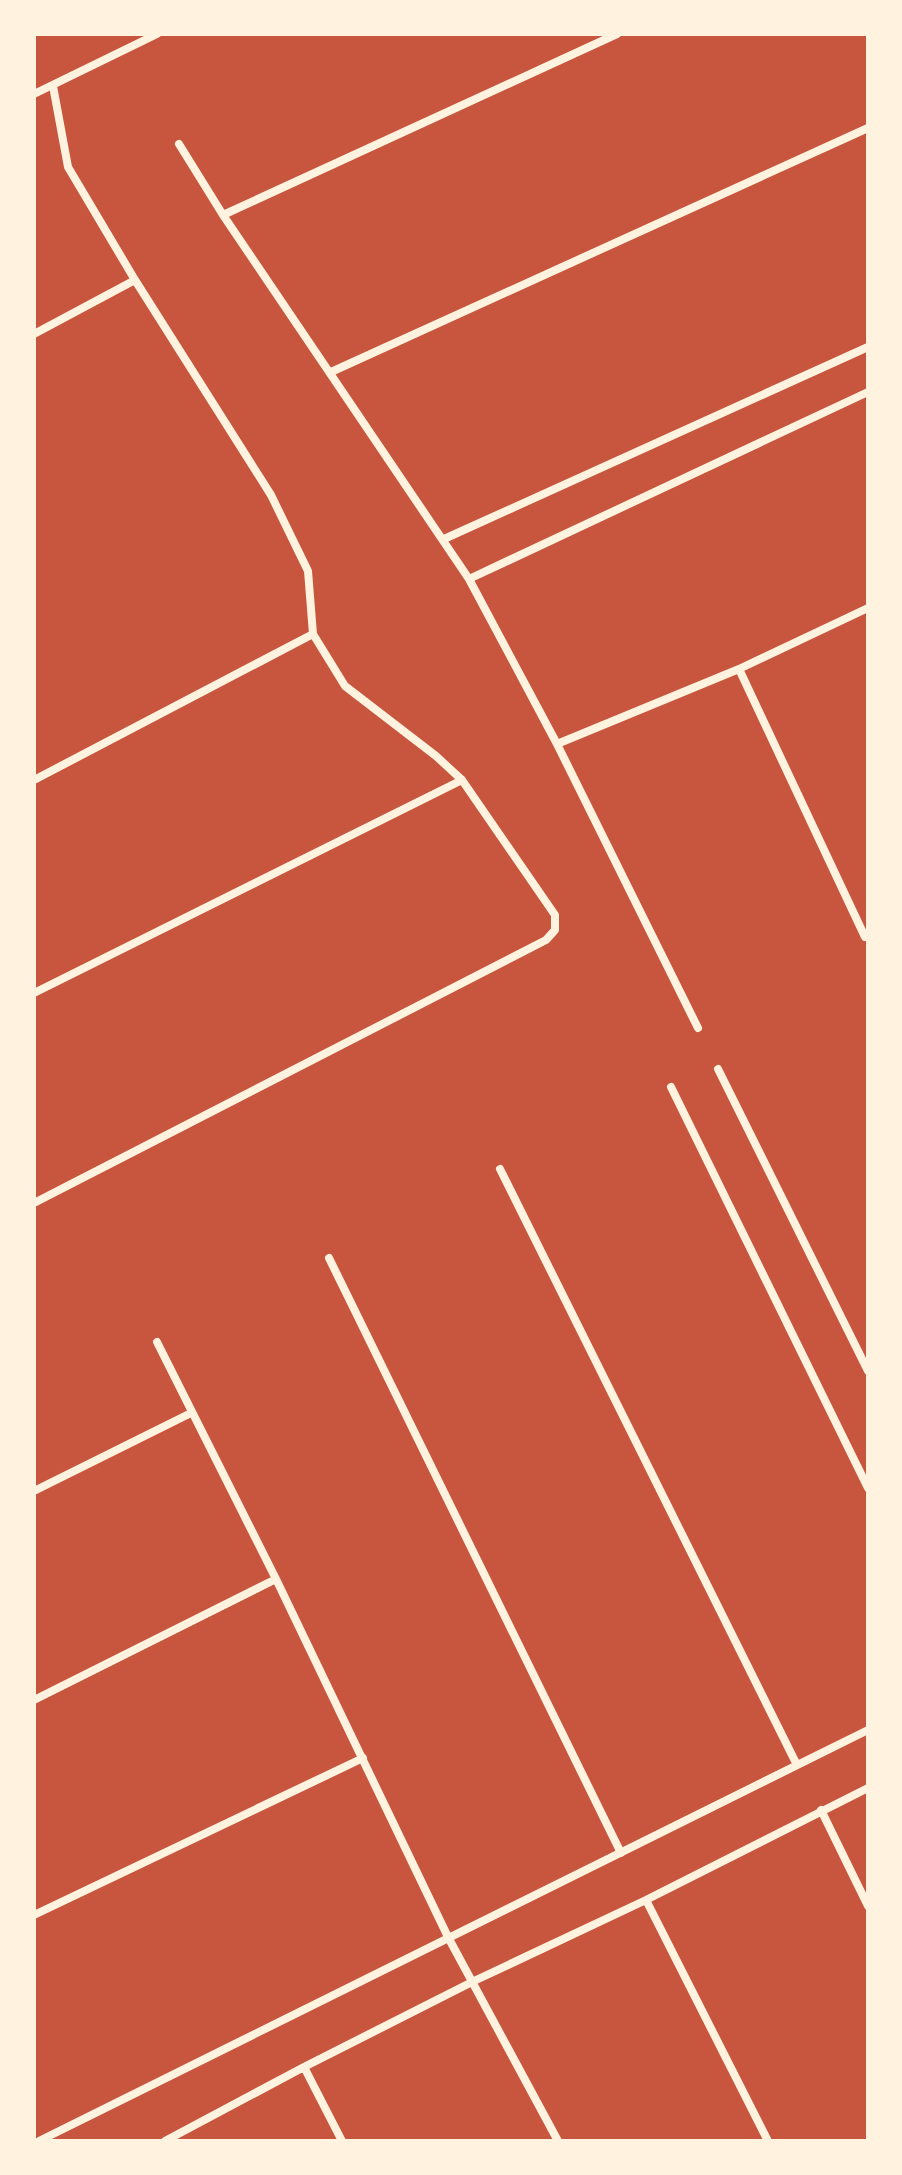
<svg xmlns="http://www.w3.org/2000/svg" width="902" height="2175" font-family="Commissioner,sans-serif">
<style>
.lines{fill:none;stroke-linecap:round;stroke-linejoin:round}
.minor{stroke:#fff3e0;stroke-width:8}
</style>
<rect width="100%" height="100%" fill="#c8553d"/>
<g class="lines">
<path class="minor" d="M34 94 157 34
M179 144 223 215 469 579 557 744 698 1028
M223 215 617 34
M34 334 135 280
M331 372 868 128
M444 539 868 347
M469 579 868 392
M739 669 865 937
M557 744 739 669 868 608
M34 780 313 634
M34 993 462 780
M718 1069 868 1371
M671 1087 868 1488
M500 1169 797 1765
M34 1203 546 940 555 930V915L462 780 436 756 345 686 313 634 308 571 271 495 135 280 68 167 53 86
M329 1258 621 1853
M157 1342 276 1579 448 1937 558 2141
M34 1491 191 1413
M34 1700 276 1579
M821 1810 868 1906
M646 1900 768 2141
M34 1915 363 1758
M304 2067 342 2141
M39 2141 868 1730
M165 2141 304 2067 474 1981 646 1900 868 1788"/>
</g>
<rect width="902" height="2175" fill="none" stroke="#fff3e0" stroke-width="72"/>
</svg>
